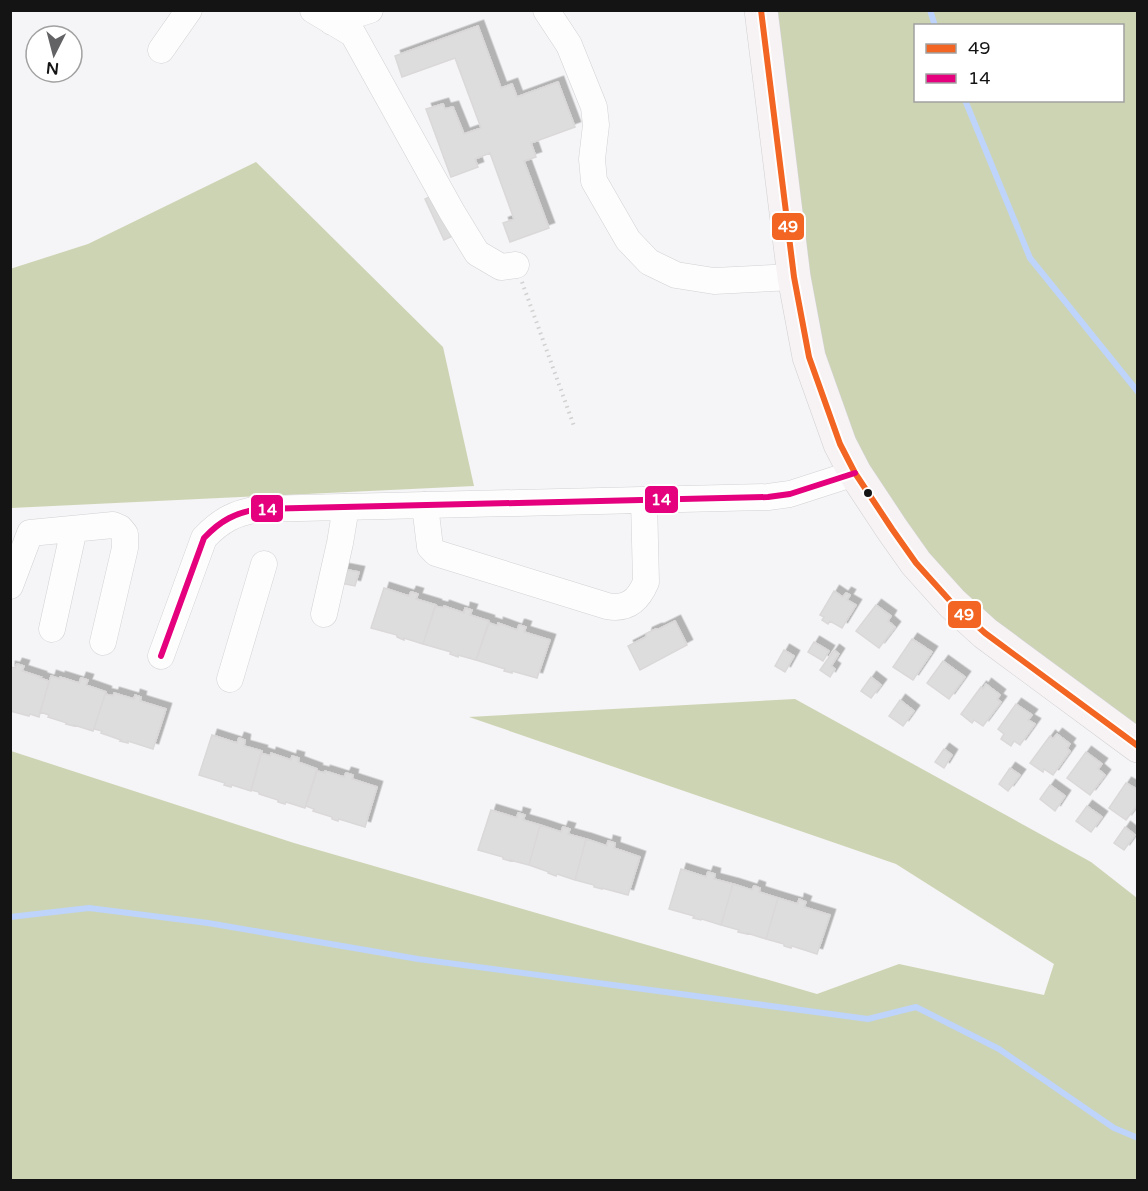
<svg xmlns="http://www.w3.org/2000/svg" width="1148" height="1191" font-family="'Varela Round',sans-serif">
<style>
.forest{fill:#cdd4b3;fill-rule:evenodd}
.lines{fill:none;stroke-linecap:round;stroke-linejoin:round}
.stream{stroke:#bed4fa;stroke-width:6}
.building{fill:#dedddd;stroke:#dad8d8;stroke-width:1.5;filter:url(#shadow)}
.minor-casing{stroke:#d2d1d3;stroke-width:27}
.major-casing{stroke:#d1d1d2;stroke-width:34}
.path{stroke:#d1d1d1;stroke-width:4;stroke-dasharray:1.5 4.5;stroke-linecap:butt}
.minor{stroke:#fefdfe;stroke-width:26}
.major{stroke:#f7f2f3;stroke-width:33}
.bus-1-casing{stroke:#fff;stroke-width:10}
.bus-2-casing{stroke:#fff;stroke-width:10}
.bus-1{stroke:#f26522;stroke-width:6}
.bus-2{stroke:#e5007d;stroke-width:6}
.bus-dot{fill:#141415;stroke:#fff;stroke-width:2}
.line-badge{stroke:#fff;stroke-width:2}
.badge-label{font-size:16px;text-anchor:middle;font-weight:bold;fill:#fff}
</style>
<defs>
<filter id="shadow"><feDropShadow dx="5.5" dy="-5.5" stdDeviation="0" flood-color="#0004"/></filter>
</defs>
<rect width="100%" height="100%" fill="#f5f4f6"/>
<path class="forest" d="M761 11H1137V746L985 633 840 444ZM916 26H1122V100H916Z
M256 162 443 347 474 486 11 508 10 269 88 244Z
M795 699 1091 862 1137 898V1180H11V751L294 843 817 994 899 964 1044 995 1054 964 896 864 469 717Z"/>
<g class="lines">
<path class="stream" d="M930 10 935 26
M965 100 1030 258 1138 392
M10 917 89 908 208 923 418 959 868 1019 916 1007 999 1049 1114 1128 1138 1138"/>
</g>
<path class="building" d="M478 26 501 88 512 84 517 97 558 82 575 127 531 143 536 157 524 161 549 228 510 242 503 223 514 219 490 153 475 159 478 167 451 177 426 109 443 104 445 109 453 107 464 134 481 128 455 58 402 77 395 56Z
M437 193 457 234 444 240 425 199Z
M343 569 359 572 355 586 340 583Z
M384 588 409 596 411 592 418 594 416 599 436 605 423 644 404 638V640L397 637V635L371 628Z
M834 591 843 597 846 593 850 595 847 600 856 605 842 628 830 621 828 624 822 620 824 617 820 615Z
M876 605 891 616 888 621 895 627 879 648 856 631Z
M435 606 443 608 444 606 464 613 465 608 472 610 470 615 489 621 476 660 458 655V657L450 654 451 652 423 644Z
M675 621 687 645 640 670 628 646 646 637 647 633 656 629H659Z
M489 623 498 626V623L517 630 519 625H520L526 627 524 632 550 640 537 678 512 671V673L504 671 505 669 476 660Z
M912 639 932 652 913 680 893 667Z
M814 642 829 651 823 661 808 652Z
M784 650 794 656 785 672 775 666Z
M834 650 839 654 831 666 835 669 830 677 820 670Z
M943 661 965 677 949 699 927 683Z
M17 664 24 666 22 671 41 677 40 678 49 681 39 717 30 714 29 716 10 711V667L15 668Z
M51 676 60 679V677L79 683 81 678 88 680 86 685 106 692 93 731 74 725V726L66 724 67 723 48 717 49 715 40 712Z
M871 677 881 685 871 698 861 691Z
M986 684 1000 695 997 699 1001 702 983 726 974 720 972 723 961 714 981 687 983 689Z
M114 693 134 699 135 695 141 697 140 701 166 709 153 749 128 741V743L120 741 121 740 101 733 102 731 94 729 105 694 113 696Z
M900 700 914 711 903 726 889 716Z
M1016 704 1032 715 1028 720 1035 724 1020 745 1014 741 1011 746 1001 739 1004 734 998 729Z
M1057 734 1070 744 1067 748 1070 751 1053 775 1044 769 1043 772 1030 763 1050 736 1053 739Z
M212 735 237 743 239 738 245 740 244 746 262 751 251 791 232 785 231 787 224 785 225 783 199 775Z
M944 749 952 755 944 768 935 762Z
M1086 752 1102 764 1098 769 1105 775 1090 795 1067 778Z
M261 753 270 756 271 753 291 760 292 756 299 758 298 762 317 769 305 808 286 802 285 804 278 802V800L259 794V792L251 790Z
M1010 768 1020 775 1008 791 999 784Z
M317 771 325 773V771L344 777 346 773 353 775 352 779 377 787 365 827 339 819 338 821 332 819V817L313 811 314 809 306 806Z
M1126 783 1138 790V804L1126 820 1109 808Z
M1050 785 1065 796 1055 811 1040 799Z
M1087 806 1102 817 1091 832 1076 821Z
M491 810 517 818 518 813 525 815 523 820 540 825 529 865 510 860V861L503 859V857L478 850Z
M540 825 561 832 563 827 570 829 568 834 586 839 575 880 557 874 556 876 548 873 549 872 529 865Z
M1125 827 1135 835 1124 850 1114 843Z
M586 839 607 846 608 841 615 843 614 848 640 857 628 895 602 888V889L594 887V885L575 880Z
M681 869 706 877 708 872 715 874 714 879 733 884 721 925 702 919 701 920 693 918 694 916 669 909Z
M733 884 752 890 754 886 760 888 759 892 778 898 766 939 747 933V934L738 932 739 930 721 925Z
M778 898 798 904 799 899 806 902 804 907 830 915 817 954 792 946 791 948 784 946V944L766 939Z"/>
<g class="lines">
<defs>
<path id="minor" d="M313 10 353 34 452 212 477 253 501 267 516 265
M546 10 569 45 594 107 596 125 592 159 594 181 628 240 649 262 676 275 714 281 794 277
M332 22 370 10
M161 50 189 10
M425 505 430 547 436 553 607 606C627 610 638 601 646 582L644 500
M10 586 30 533 113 525 120 528 125 534V548L103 642
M324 614 340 543 346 507
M52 629 74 529
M161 656 204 538C221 520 235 513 259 509L768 497 790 494 855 473
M230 679 264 564"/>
<path id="major" d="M761 10 794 277 809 357 840 444 855 473 892 529 916 563 952 603 985 633 1138 746"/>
</defs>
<use href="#minor" class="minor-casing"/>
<use href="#major" class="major-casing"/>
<path class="path" d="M522 282 574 426"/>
<use href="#minor" class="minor"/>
<use href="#major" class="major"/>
<defs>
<path id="bus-1" d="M761 10 794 277 809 357 840 444 855 473 892 529 916 563 952 603 985 633 1138 746"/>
<path id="bus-2" d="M161 656 204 538C221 520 235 513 259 509L768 497 790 494 855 473"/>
</defs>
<use href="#bus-1" class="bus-1-casing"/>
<use href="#bus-2" class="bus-2-casing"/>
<use href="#bus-1" class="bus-1"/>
<use href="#bus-2" class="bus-2"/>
</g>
<circle class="bus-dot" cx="868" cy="493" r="5"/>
<g class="line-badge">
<rect x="771" y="212" width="34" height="29" rx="6" fill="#f26522"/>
<rect x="644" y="485" width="35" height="29" rx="6" fill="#e5007d"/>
<rect x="250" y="494" width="34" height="29" rx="6" fill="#e5007d"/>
<rect x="947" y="600" width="35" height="29" rx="6" fill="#f26522"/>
</g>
<g class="badge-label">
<text x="788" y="232">49</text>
<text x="661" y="505">14</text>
<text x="267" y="515">14</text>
<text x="964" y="620">49</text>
</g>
<rect width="1148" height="1191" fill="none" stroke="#141415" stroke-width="24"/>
<rect x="914" y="24" width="210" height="78" fill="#ffffff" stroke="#a1a1a1" stroke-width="1.5"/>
<rect x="926" y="44" width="30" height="9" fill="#f26522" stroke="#a1a1a1" stroke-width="1.5"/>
<text x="968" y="54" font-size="18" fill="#141415">49</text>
<rect x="926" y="74" width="30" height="9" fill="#e5007d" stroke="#a1a1a1" stroke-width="1.5"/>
<text x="968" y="84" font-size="18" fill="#141415">14</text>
<g transform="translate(54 54) rotate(186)"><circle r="28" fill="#ffffff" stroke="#a1a1a1" stroke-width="1.5"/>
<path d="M0-4.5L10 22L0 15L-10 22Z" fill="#636264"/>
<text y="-9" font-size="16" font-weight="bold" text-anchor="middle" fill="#141415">N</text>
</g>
</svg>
